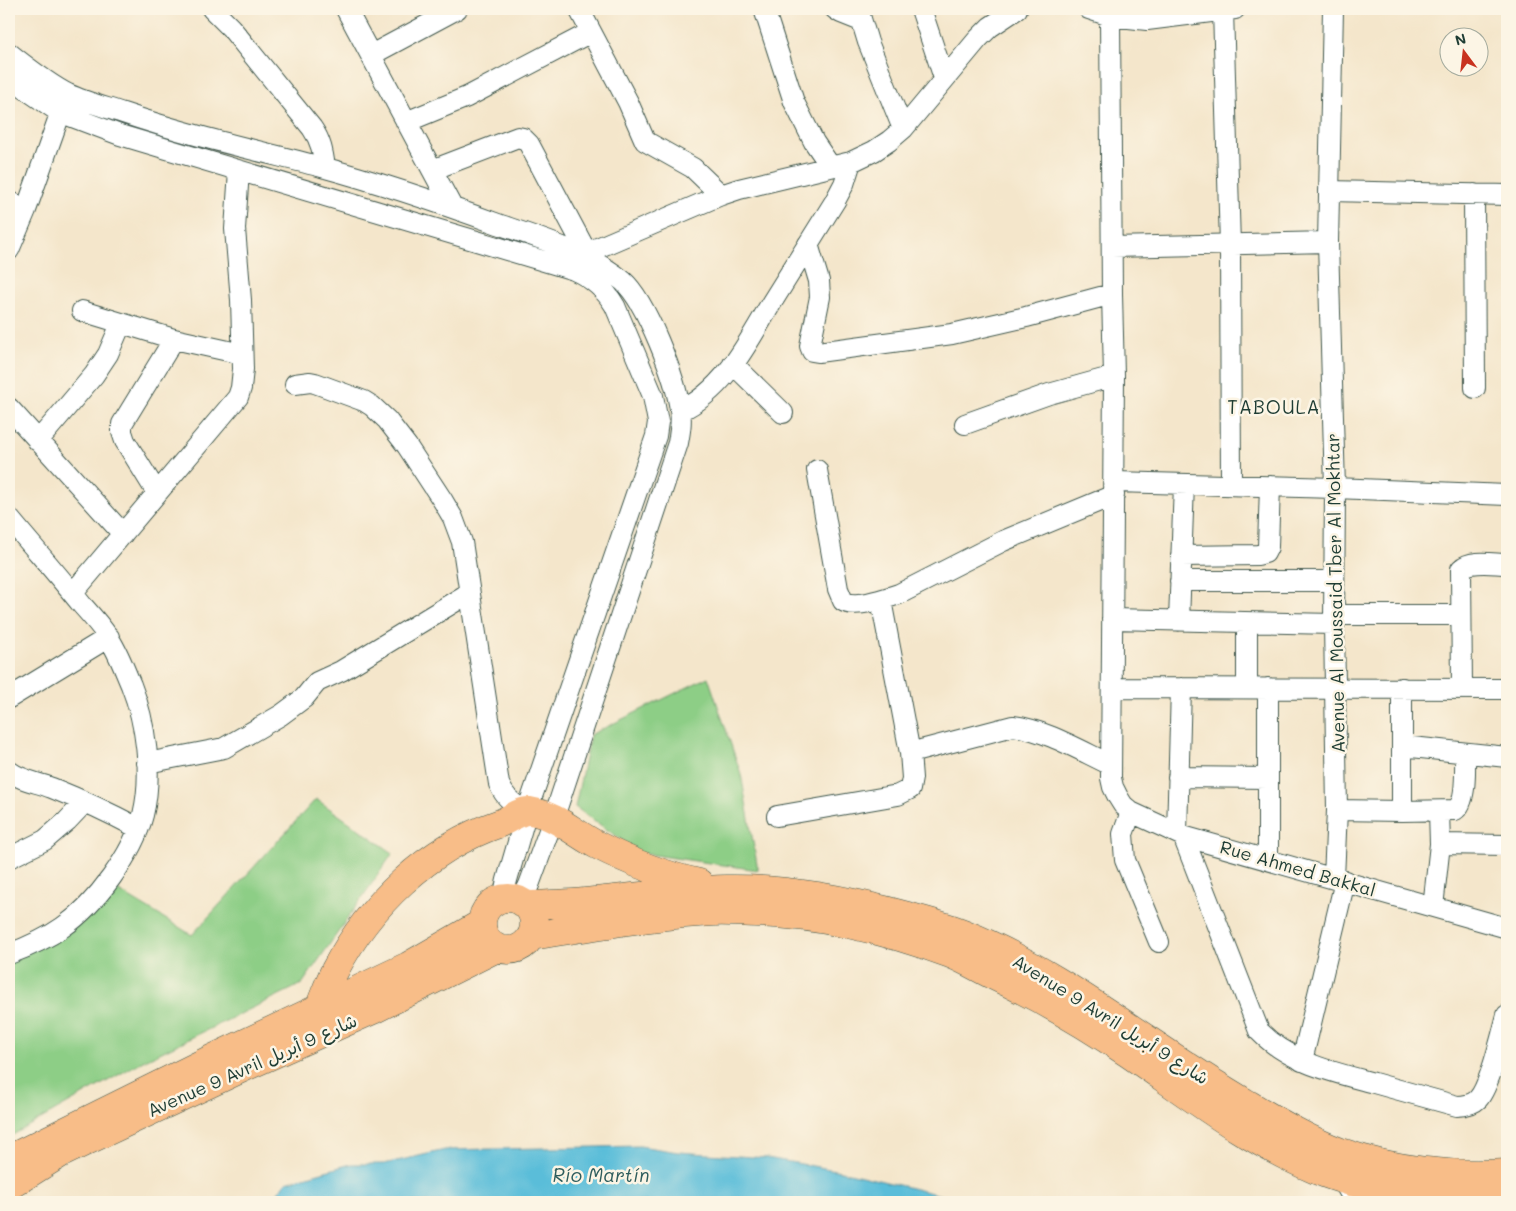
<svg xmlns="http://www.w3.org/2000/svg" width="1516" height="1211" font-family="Mali,'Playpen Sans Arabic',sans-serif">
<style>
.green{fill:#8dce86;stroke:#56865d}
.water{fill:#5abdd9;stroke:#3c7d86}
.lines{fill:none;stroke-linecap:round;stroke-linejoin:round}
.minor-casing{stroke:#3f564b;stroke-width:22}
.highway-casing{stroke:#3f564b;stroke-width:29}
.minor{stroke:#fff;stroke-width:20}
.highway{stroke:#f8bd88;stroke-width:28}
.labels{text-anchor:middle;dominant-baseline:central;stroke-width:5;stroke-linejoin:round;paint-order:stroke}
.street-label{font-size:18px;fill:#1f3d34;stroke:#fcf5e5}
.neighbourhood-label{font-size:19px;letter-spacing:1px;fill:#1f3d34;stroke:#fcf5e5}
.water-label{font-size:19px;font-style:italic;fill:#2e5d5d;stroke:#fcf5e5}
</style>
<rect width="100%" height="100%" fill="#fcf5e5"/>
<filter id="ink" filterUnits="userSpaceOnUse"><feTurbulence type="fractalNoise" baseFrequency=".02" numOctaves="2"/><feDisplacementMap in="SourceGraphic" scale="10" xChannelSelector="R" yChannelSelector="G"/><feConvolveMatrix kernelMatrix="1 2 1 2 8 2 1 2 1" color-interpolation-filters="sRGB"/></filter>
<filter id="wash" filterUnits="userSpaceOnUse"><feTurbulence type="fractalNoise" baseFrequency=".0096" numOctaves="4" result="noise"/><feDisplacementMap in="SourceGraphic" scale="20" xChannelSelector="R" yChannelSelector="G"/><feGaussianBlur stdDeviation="1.12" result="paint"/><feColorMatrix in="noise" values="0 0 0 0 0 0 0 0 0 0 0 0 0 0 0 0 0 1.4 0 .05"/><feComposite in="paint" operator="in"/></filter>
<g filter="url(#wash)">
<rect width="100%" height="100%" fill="#f4e6cb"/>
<path class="green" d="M708 677 741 774 758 870 640 853 575 807 590 735Z
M316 799 393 853 302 984 143 1061 9 1137V945L114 888 192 935Z"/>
<path class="water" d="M640 1146 678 1152 767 1158 841 1171 969 1202H233L275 1196 286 1182 351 1164H384L445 1150Z"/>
</g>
<g filter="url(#ink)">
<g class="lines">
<defs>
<path id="minor" d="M212 9 231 28 312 128C321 141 323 152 325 168
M346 9 452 207
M579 9 628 102 645 141 693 168 721 195
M764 9 794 102 814 142 831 167
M835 9 841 13 861 21
M858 9 868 42 903 129
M921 9 944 78
M1089 9 1110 16 1147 20 1235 9
M1333 9 1328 242 1335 488 1334 624 1337 810 1334 878
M1223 10 1230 245 1231 485
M1110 16 1112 294 1114 376 1111 778 1113 787 1118 797 1123 805 1131 812 1183 836 1507 928
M9 53C27 67 48 84 68 94 85 102 105 107 123 113 188 135 255 150 322 167 381 183 440 203 498 224 538 238 590 253 623 281 646 301 676 379 680 410 682 421 680 432 678 443L554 817 529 885 521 901
M371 55 457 9
M9 78 59 112 120 135 574 270C592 278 605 289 615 306L653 396 658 422 656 436 527 811 507 880 503 898
M406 122 467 97 591 32
M432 170 518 137 523 138 529 144 587 253
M1329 191 1507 195
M1474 194 1475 388
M9 201 26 210
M808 244 819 281 820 297 810 346 812 351 818 352 952 334 1026 317 1112 294
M1112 247 1328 242
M9 250 26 210 65 100
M578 265 587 253 595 249 721 195 739 189 851 162 874 151 889 141 903 129 978 39 990 27 1017 9
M82 311 174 339 242 354
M733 364 783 413
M295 384 310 382 315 383 364 401 372 406 387 420 407 446 443 501 453 518 462 542 499 784C505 798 514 805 527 811
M9 408 123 534
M680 411C725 390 748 342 772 302 793 268 814 235 835 201L844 184 851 162
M965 424 1049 394 1114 376
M38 441 94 375 108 354 121 324
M817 470 838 589 843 601C854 609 887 598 899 594L1003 541 1114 495
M1115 482 1335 488 1507 495
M157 493 125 441 122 432V424L174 339
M9 518C33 547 58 575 82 605 91 615 101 626 108 637 118 651 124 669 131 685 146 723 153 774 143 815 133 854 96 904 63 927 46 939 28 947 9 954
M1181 556 1258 555 1265 553 1268 547 1270 486
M1180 581H1334
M73 593 238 397 241 388 243 369 241 300 235 229 239 171
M1334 615H1460
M1112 619 1334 624
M1179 621 1184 484
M1247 687V623
M1112 688 1507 689
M1268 688V860
M1402 688V811
M1462 689 1461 569C1471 559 1494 564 1507 564
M9 698 109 637
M1402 746 1507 757
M910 753 1013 726C1046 730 1081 751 1111 765
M147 763 224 748 281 715 304 698 317 682 341 671 469 593
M9 771C22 781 37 782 52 788 82 800 110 813 138 828
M1178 777 1268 778
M1337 810 1402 811 1455 810C1467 803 1465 766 1465 753
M1131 812 1123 834 1125 860 1159 942
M777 816 898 795 910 789 912 778 910 753 881 600
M1177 833 1181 688
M1183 836 1259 1031C1290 1063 1333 1072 1374 1083 1402 1091 1429 1098 1457 1106 1465 1106 1472 1105 1478 1099 1490 1086 1502 1034 1507 1015
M1440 844 1507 845
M9 858 45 840 67 821 85 802
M1433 907 1440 844 1439 811
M1302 1061 1345 881
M1342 1179 1355 1202"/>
<path id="highway" d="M482 924a26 26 0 1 1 52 0a26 26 0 1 1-52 0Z
M526 905C549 904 572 904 595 901 638 897 682 890 726 889 788 888 848 900 908 916 926 921 946 926 963 933 1065 974 1149 1046 1243 1101 1275 1120 1306 1139 1341 1152 1393 1170 1452 1177 1507 1173
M531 936C592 927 652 915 714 912 728 911 742 913 756 913 824 915 886 930 950 954 965 960 978 968 992 975 1040 998 1085 1024 1129 1054 1189 1095 1249 1142 1316 1170 1377 1195 1443 1198 1507 1201
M319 1008C324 996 329 982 335 970 369 905 428 848 498 824 507 821 520 810 530 811 556 815 574 833 597 845 630 862 663 875 699 883
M9 1159 209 1060 408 966 482 923
M9 1186 60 1154 89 1140 247 1066 373 1010 497 948"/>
</defs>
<use href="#minor" class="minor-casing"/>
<use href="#highway" class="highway-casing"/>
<use href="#minor" class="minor"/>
<use href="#highway" class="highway"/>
</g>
</g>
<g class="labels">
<g class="street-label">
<text transform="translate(1335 593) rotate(-91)">Avenue Al Moussaid Tber Al Mokhtar</text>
<text transform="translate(1298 868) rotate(16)">Rue Ahmed Bakkal</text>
<text transform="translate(1111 1019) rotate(32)">Avenue 9 Avril شارع 9 أبريل</text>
<text transform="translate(252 1065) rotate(-24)">Avenue 9 Avril شارع 9 أبريل</text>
</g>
<g class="neighbourhood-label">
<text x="1274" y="406">TABOULA</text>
</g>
<g class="water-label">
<text x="601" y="1174">Río Martín</text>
</g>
</g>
<rect width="1516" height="1211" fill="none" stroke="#fcf5e5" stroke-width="30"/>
<g transform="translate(1464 52) rotate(345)"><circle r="24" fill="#fcf5e5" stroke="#a4ab9e"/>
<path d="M0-4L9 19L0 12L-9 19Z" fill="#c8321e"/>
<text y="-8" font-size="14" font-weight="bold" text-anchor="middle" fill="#1f3d34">N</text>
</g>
</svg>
